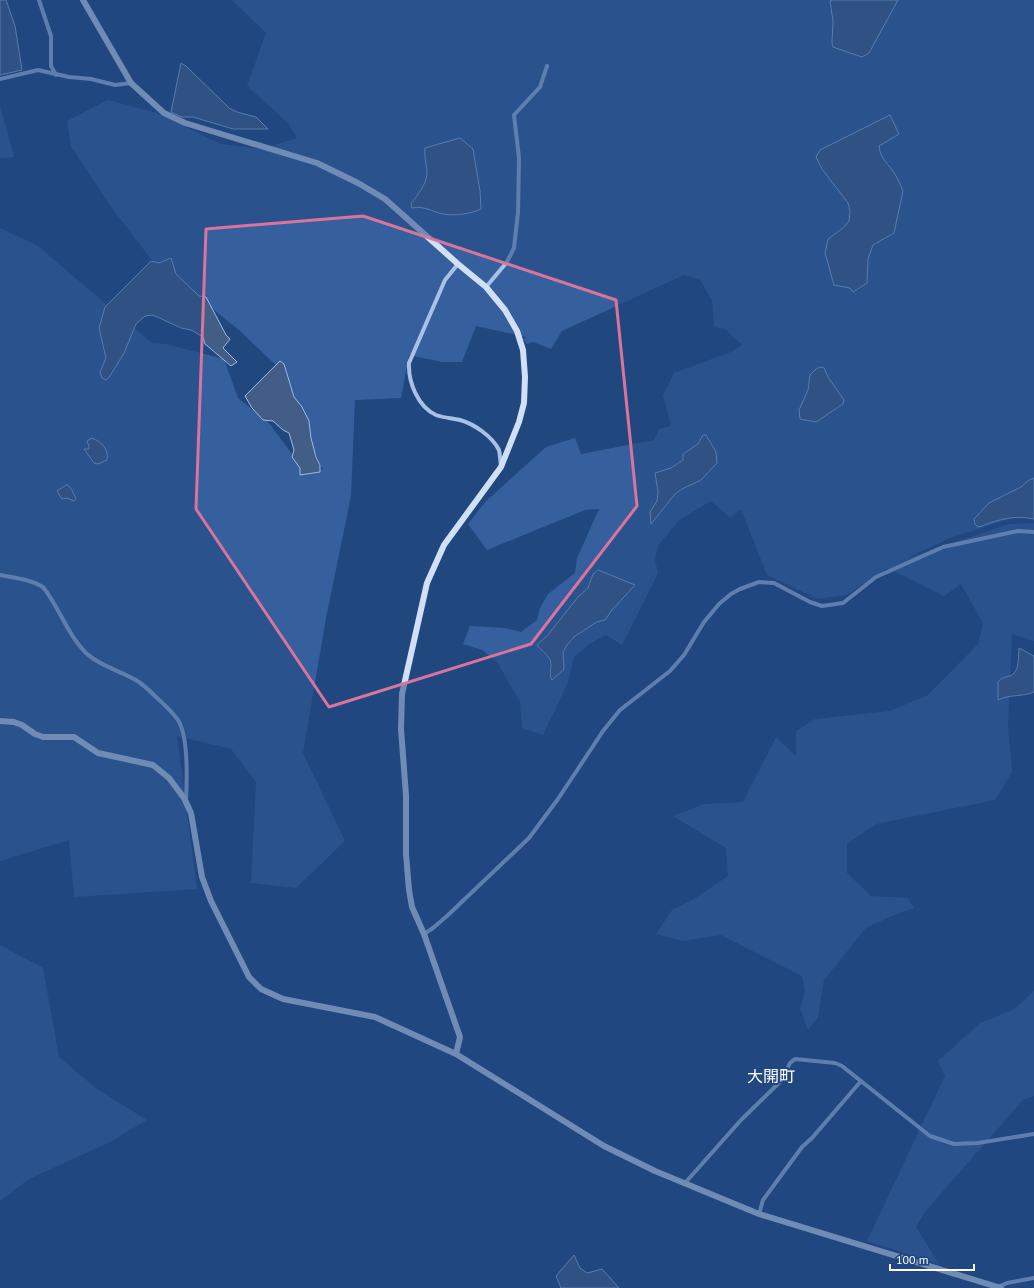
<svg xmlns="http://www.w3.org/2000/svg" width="1034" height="1288" font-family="'PT Sans','Noto Sans JP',sans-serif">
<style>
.green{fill:#35609d;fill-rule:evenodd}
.water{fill:#425e87;stroke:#9abce8}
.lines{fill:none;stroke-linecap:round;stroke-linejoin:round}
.street{stroke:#a7c1e7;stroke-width:4}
.secondary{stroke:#d1e0f6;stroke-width:6}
.marked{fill:none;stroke:#da749d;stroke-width:3;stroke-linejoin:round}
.labels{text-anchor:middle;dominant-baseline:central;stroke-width:4;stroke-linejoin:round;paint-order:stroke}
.quarter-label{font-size:16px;fill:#fff;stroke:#21477f}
</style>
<rect width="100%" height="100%" fill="#21477f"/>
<path class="green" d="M232 0H1034V511L950 538 903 560 1009 524 1034 523V641L1012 634 1008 726 1012 772 995 800 876 824 847 844V873L871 896 908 898 914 908 894 915 866 928 824 980 818 1017 808 1030 800 1008 805 991 802 976 721 935 683 941 656 934 672 910 694 899 728 876 726 848 673 816 704 804 743 802 776 737 796 756V731L815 719 890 711 928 695 978 644 983 623 961 584 944 596 888 568 846 595 818 599 767 575 741 509 730 518 711 501 679 520 658 546 655 560 658 573 622 645 606 635 589 644 574 657 567 685 543 735 522 728 520 702 497 662 482 650 463 644 470 626 505 628 521 632 537 620 540 608 548 594 575 573 577 558 599 509 585 510 487 550 468 524 486 501 546 447 575 438 581 454 654 440 659 429 671 426 663 395 674 373 731 352 742 345 725 329 714 327 712 300 700 280 684 275 562 331 551 349 533 342 527 344 523 339 526 337 476 326 462 362H442L409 355 401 398 355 400 351 496 326 618 303 753 345 841 296 888 251 883 256 782 231 749 177 736 197 889 74 897 69 840 0 861V228L38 246 152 343 166 344 224 359 238 398 268 422 298 462 323 470 311 443 295 398 281 370 240 331 151 259 111 207 71 146 67 121 108 100 157 113 221 144 262 149 297 138 288 123 247 86 266 33ZM879 146C880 158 885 161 892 171 897 176 900 184 903 191L894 233 873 245 868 259 867 283 853 292 828 239C833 236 839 232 843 228 863 209 834 184 822 169ZM824 368 843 404 816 422H811L799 410 808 390 810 375ZM703 435 701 480 682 489 675 494 651 523 650 512 657 501 658 492 655 473 671 468 683 460V454L698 444ZM593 574 612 610 605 620 597 622 575 636 567 645 563 652 564 669 550 677C551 659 550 657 537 645L547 636 578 597 588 588Z
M0 105 14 157 0 158Z
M0 945 43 968 59 1057 97 1089 147 1120 110 1142 29 1179 0 1201Z
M1034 991V1096L1023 1100 924 1213 916 1227 939 1264 867 1241 945 1076 938 1061 979 1024 1014 1009Z"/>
<path class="water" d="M0 0H6L15 26 22 70 0 75Z
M832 0H898L869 53 862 57 833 47 832 43 833 21 830 1Z
M181 63 186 66 229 108 237 112 256 117 268 129H233L193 117H182L171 112Z
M890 115 899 134 879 146C880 157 886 162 892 170 897 176 900 184 903 191L894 233 873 245 868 259 867 283 853 292 850 288 834 285 825 253 828 239 843 228 849 221 850 211 848 203 822 169 816 157 820 150Z
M460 138 473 149 480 191 481 209C471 214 455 216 443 214 433 212 423 205 412 208L411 204C418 194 428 183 427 170 426 163 424 156 425 148Z
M171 258 176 274 199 296 206 297 226 335 230 339 223 348 237 362 231 366 205 344 203 337 191 330 181 328 153 315 145 316 136 324 124 353 110 376 106 380 102 378 100 372 106 358 99 328 105 307 151 261 159 263Z
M280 361 284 364 294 397 302 407 309 421 311 438 316 457 320 465V472L300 475V468L292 457 294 450 289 433 283 430 273 421 263 420 252 408 245 396Z
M820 367 824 368 828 377 844 400 843 404 816 422 800 419 799 410 808 390 810 375 816 369Z
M703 435H706L716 452 717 463 701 480 682 489 675 494 651 524 650 512 657 501 658 492 655 473 671 468 683 460V454L698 444Z
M92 438C102 442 109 449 107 460L98 464 94 463 84 449H89V446L87 441Z
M1034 478V519C1016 515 999 519 982 526L978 527 975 524 974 519 989 503 1021 487 1029 480Z
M66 485H68L72 490 76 499 74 501 67 498 62 499 57 491Z
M598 570 635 585 612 610 605 620 597 622 575 636 567 645 563 652 564 669 552 680C549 675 551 670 551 664 550 655 542 652 537 645L547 636 578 597 588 588 593 574Z
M1019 648 1034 656V692C1023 697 1010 694 998 700V682C1001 678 1005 677 1010 676 1020 672 1018 658 1019 648Z
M574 1255 580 1268 587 1273 602 1269 619 1288H561L556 1276Z"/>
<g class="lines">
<path class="street" d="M39 0 51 36V66L56 75
M0 79 38 70 69 77 91 79 115 85 131 83
M458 264 445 280 409 363C408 382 418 407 436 415 444 418 452 418 460 420 474 424 492 436 499 450 500 454 500 460 501 465
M486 287 507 262 514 248 518 212 519 158 514 115 540 87 547 66
M0 575C15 578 30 579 43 587 59 607 67 634 86 653 101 667 122 671 139 682 146 687 152 693 157 698 165 705 172 712 178 720 189 737 187 781 186 801
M424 934 433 928 447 916 529 838 558 799 603 731 620 710 670 671 684 655 704 622 719 604 731 594 740 589 759 582 774 583 810 602 822 606 843 603 876 577 943 547 1018 531 1034 532
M685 1183 741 1120 782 1080 790 1063 795 1059 835 1063 842 1066 930 1136 954 1144 978 1143 1034 1134
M759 1214 763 1200 802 1147 812 1138 861 1081
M998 1287 1007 1283 1034 1278"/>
<path class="secondary" d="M83 0 131 83 164 113 185 123 317 163 358 183 385 199 458 264 486 287 505 310 517 331 523 350 525 377 524 403 519 422 501 467 444 545 427 583 402 694 401 729 406 795V854L409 890 412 907 424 934 460 1037 456 1054
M0 721 14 722 22 725 35 734 43 737H74L98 753 153 765 169 778 184 798 191 813 202 877 211 901 249 977 261 989 283 999 375 1017 456 1054 604 1146 655 1171 759 1214 1001 1288"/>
</g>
<path d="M0 0H1034V1288H0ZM363 216 616 300 637 506 531 644 329 707 196 509 206 229Z" fill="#21477f" fill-opacity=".55" fill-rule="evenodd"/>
<path class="marked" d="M363 216 616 300 637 506 531 644 329 707 196 509 206 229Z"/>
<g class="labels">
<g class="quarter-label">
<text x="771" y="1076">大開町</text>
</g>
</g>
<path d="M890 1264v6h84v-6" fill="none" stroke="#ffffff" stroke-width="2"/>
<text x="896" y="1264" font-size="12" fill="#ffffff" stroke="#21477f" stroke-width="3" paint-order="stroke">100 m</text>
</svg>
